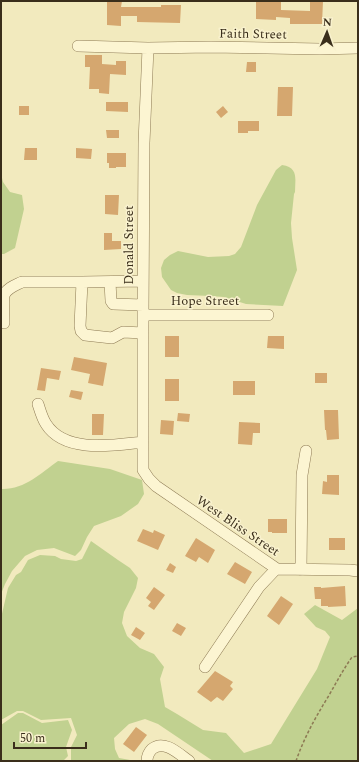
<svg xmlns="http://www.w3.org/2000/svg" width="359" height="762" font-family="Spectral,serif">
<style>
.green{fill:#c1d190}
.building{fill:#d5a76f}
.lines{fill:none;stroke-linecap:round;stroke-linejoin:round}
.minor-casing{stroke:#8d7a54;stroke-width:12}
.path{stroke:#8d7a54;stroke-width:1.5;stroke-dasharray:3 2;stroke-linecap:butt}
.minor{stroke:#fcf5d2;stroke-width:11}
.labels{text-anchor:middle;dominant-baseline:central;stroke-width:3;stroke-linejoin:round;paint-order:stroke}
.street-label{font-size:13px;fill:#3a2e1b;stroke:#f9f2ce}
</style>
<rect width="100%" height="100%" fill="#f2eabe"/>
<path class="green" d="M282 165C299 167 295 180 295 192L294 194 291 223 292 238 297 270 283 306 246 304 224 297 210 296 187 295 177 293 171 290 162 277 161 268 164 260 170 255 178 251 208 257 229 256 235 254 241 247 257 205 276 170Z
M1 174 3 182 10 192 22 195 24 209 15 248 4 254H1Z
M58 461 110 469 142 480 144 494 138 504 121 516 94 526 87 537 81 550 75 556 54 548 37 550 25 556 12 571 5 584 1 594V489C24 490 41 473 58 461Z
M91 541 118 560 130 568 138 578 136 588 124 612 122 623 127 636 140 648 154 654 164 667 160 679 165 707 177 714 203 730 226 733 244 753 271 744 317 669 330 637 325 631 316 627 304 614 315 605 342 620 358 608V761H213L158 724 145 719 129 724 114 738 115 749 119 758 130 760 131 761H71V747L77 735 71 718 41 720 23 711H17L1 720V618L8 588 16 575 21 572 28 560 40 555 55 556 61 559 76 561 82 559Z
M18 713H23L42 723 68 720 72 730 66 747 68 756 63 761H1V725Z"/>
<path class="building" d="M107 1H122L121 7H161V5H181L180 23 137 22V16H121V26L107 25Z
M256 1H281V10L310 11V1H323L322 24H290V18L276 17V20L256 19Z
M85 55H102V64L116 65V61H126V75L110 74 109 94 99 93V89H89L90 67H85Z
M247 62H256V72H246Z
M278 87H293L292 116H277Z
M106 102H128V112L106 111Z
M19 106H29V115H19Z
M223 106 228 112 221 118 216 112Z
M238 121H259V131H248V133H238Z
M106 130H119V138H107Z
M25 148H37V160H24Z
M76 148 92 149 91 159 76 158Z
M107 153H126V167H116V168H109V163H107Z
M105 195H119L118 215 105 214Z
M104 233H112V241H121V249L104 250Z
M165 336H179V357H165Z
M268 336H284V349L267 348Z
M74 357 107 363 103 386 88 383 90 374 71 370Z
M41 368 61 371 59 380 47 378 45 391 37 390Z
M315 373H327V383H315Z
M165 379H179V401H165Z
M233 381H255V395H233Z
M71 390 83 392 81 400 69 397Z
M324 410H338L339 439 327 440 326 430H325Z
M178 413 190 414 189 422 177 421Z
M92 414H104L103 435H92Z
M161 420 174 421 173 435 160 434Z
M239 422 260 423V433H253L252 445 238 444Z
M327 475H339V495L322 494 323 481 327 482Z
M268 519H287V533H272V532H268Z
M143 529 153 533 154 530 165 535 158 550 137 541Z
M196 538 215 550 208 563 199 557 196 562 185 556Z
M329 538H345V550H329Z
M235 562 252 572 245 584 227 574Z
M170 563 176 567 173 573 166 570Z
M345 586 346 606 328 607V606H321V599H315L314 587H321V588Z
M154 587 165 595 154 610 148 606 151 602 146 598Z
M281 596 293 604 279 625 267 616Z
M177 623 186 628 181 636 172 631Z
M136 627 145 633 140 640 131 635Z
M215 671 233 682 230 686 233 689 223 701 217 697 211 702 197 692Z
M136 727 147 735 134 752 123 744Z"/>
<g class="lines">
<defs>
<path id="minor" d="M78 46 148 48 211 47 320 49 358 48
M148 48 144 143 143 315V470L149 479 156 486 277 569 350 570 358 571
M82 282 80 326 81 331 85 335 112 338 123 332 143 333
M110 282 111 301 113 304 143 305
M143 315H268
M4 323C4 317 3 300 4 295 7 288 16 285 22 282H82L143 281
M38 404C40 410 42 418 46 424 65 454 114 445 143 442
M301 570 302 475 306 451
M205 667 259 587 276 569
M147 761C147 757 149 752 152 749 164 739 179 754 189 761"/>
</defs>
<use href="#minor" class="minor-casing"/>
<path class="path" d="M296 761C304 738 315 718 328 697 336 683 343 670 352 657L358 656"/>
<use href="#minor" class="minor"/>
</g>
<g class="labels">
<g class="street-label">
<text transform="translate(253 34) rotate(1)">Faith Street</text>
<text transform="translate(129 245) rotate(-90)">Donald Street</text>
<text x="205" y="301">Hope Street</text>
<text transform="translate(238 526) rotate(34)">West Bliss Street</text>
</g>
</g>
<rect width="359" height="762" fill="none" stroke="#3a2e1b" stroke-width="4"/>
<g transform="translate(327 32) rotate(2)" stroke="#f9f2ce" stroke-width="3" paint-order="stroke">
<path d="M0-3L7 15L0 10L-7 15Z" fill="#3a2e1b"/>
<text y="-6" font-size="11" font-weight="bold" text-anchor="middle" fill="#3a2e1b">N</text>
</g>
<path d="M14 742v6h72v-6" fill="none" stroke="#3a2e1b" stroke-width="2"/>
<text x="20" y="742" font-size="12" fill="#3a2e1b" stroke="#f9f2ce" stroke-width="3" paint-order="stroke">50 m</text>
</svg>
